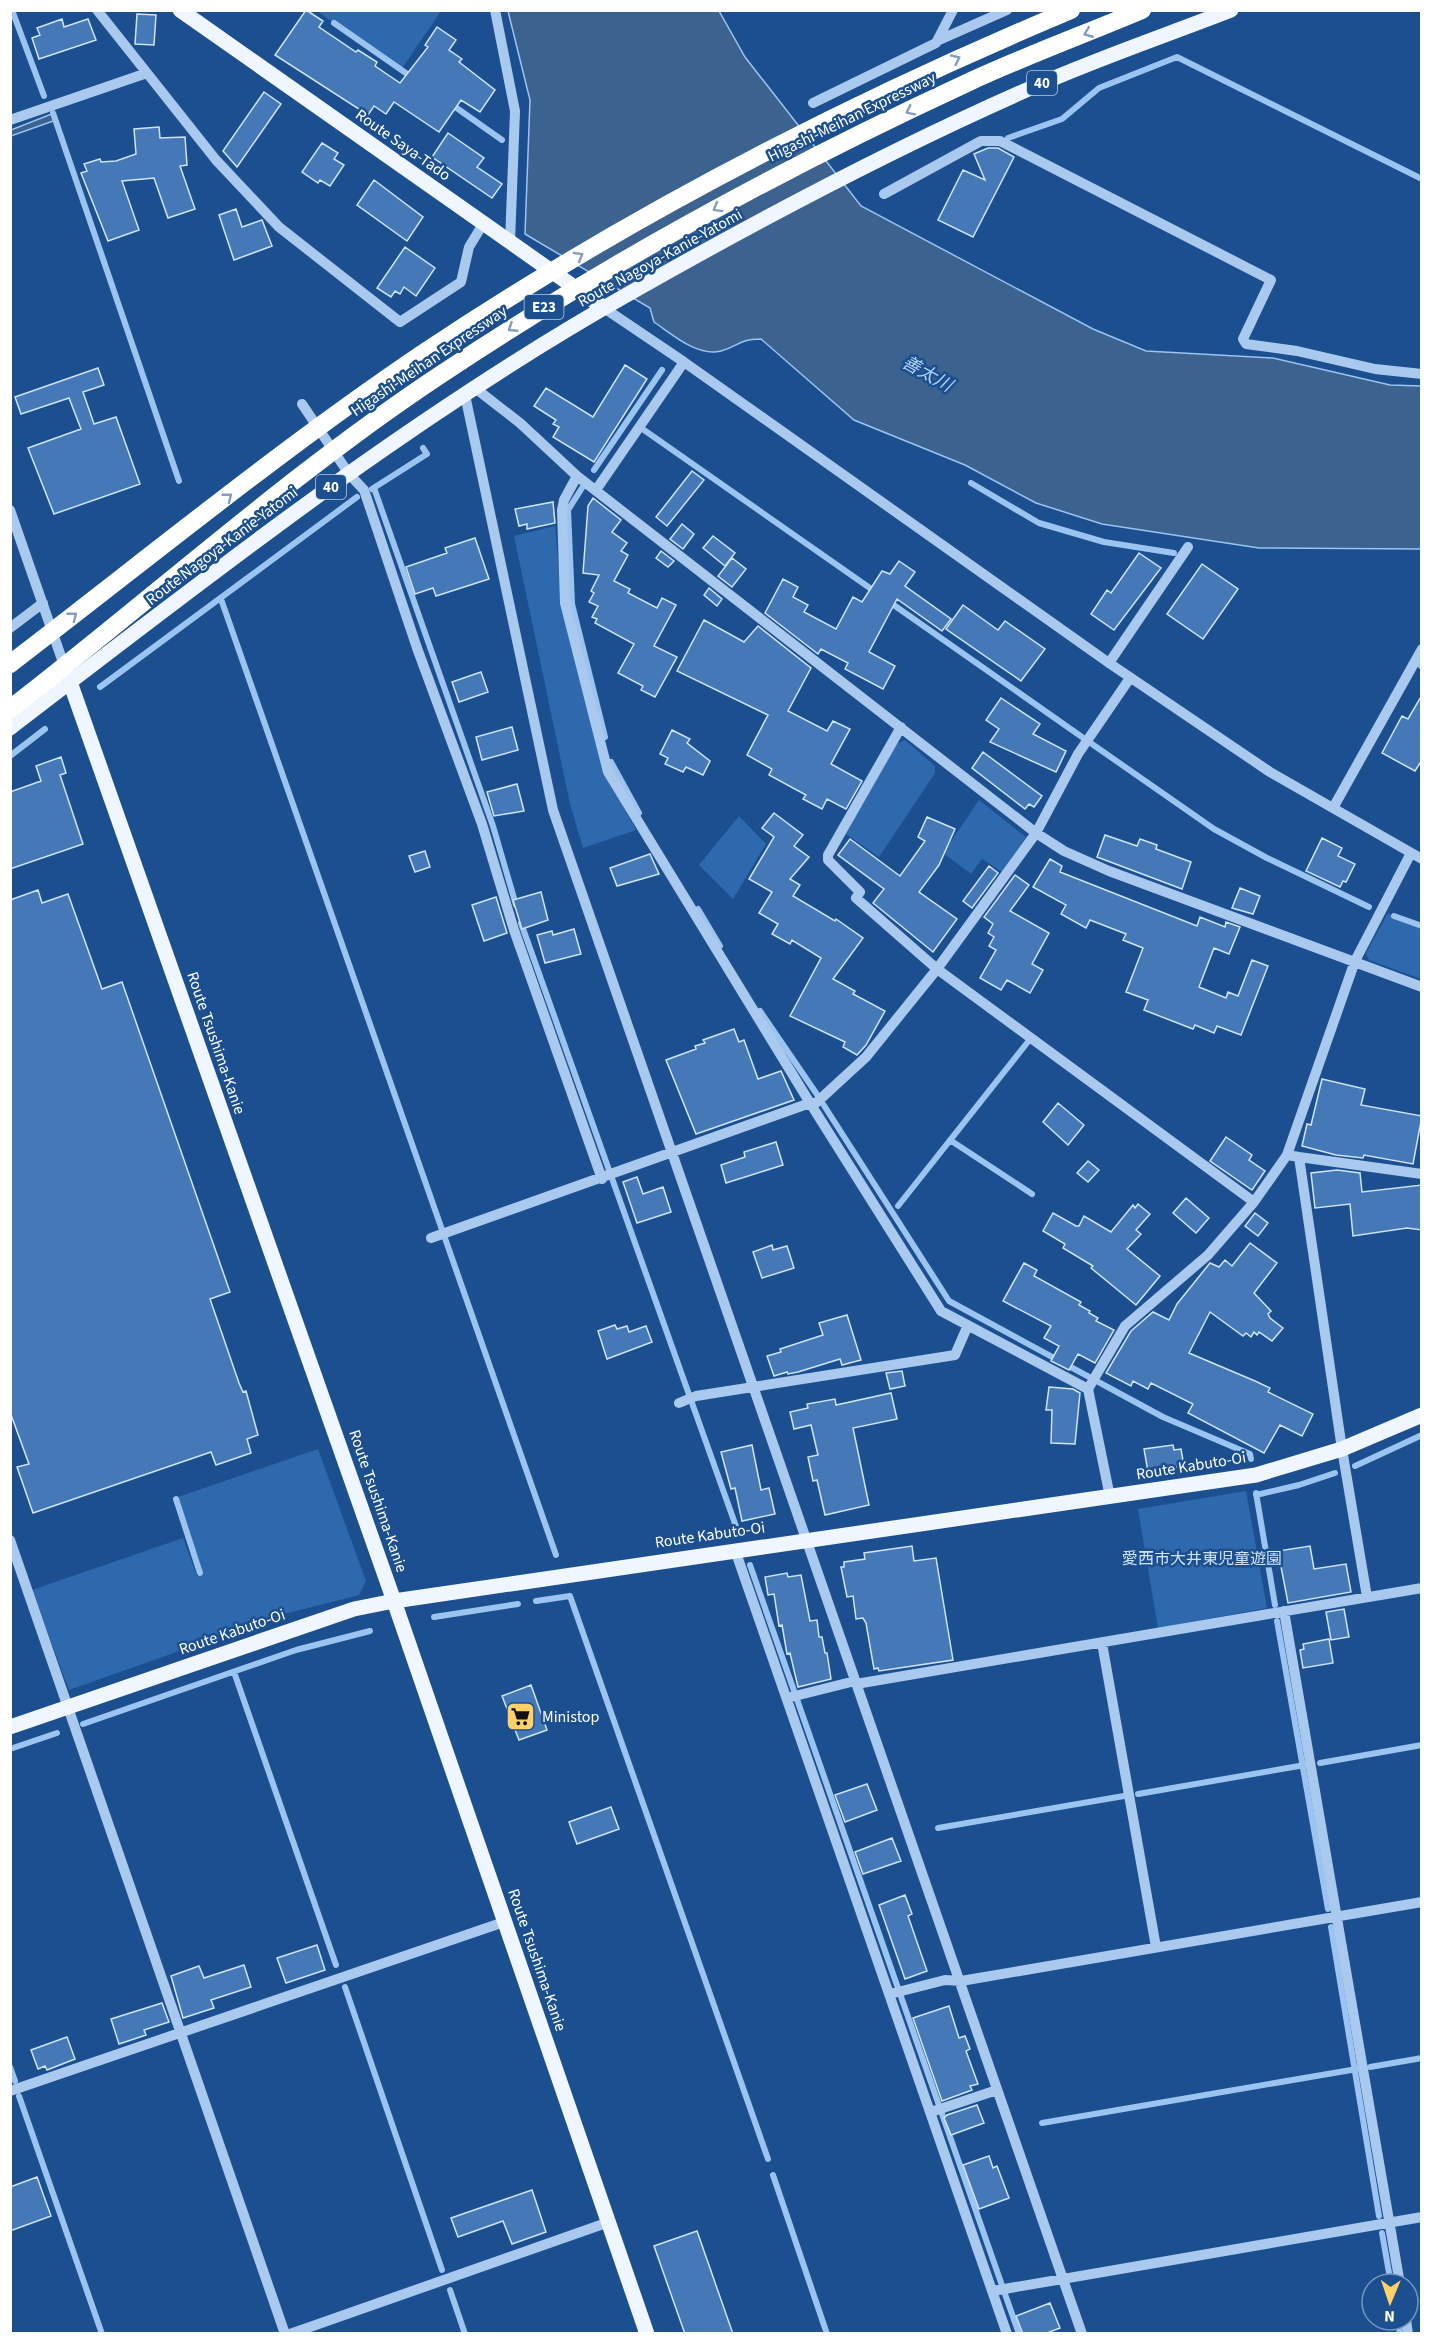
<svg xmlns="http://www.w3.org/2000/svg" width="1432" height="2344" font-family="'Source Sans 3','Noto Sans JP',sans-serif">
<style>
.green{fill:#2e69ad}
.water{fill:#3c6290;stroke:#9cc4f0;stroke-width:1.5}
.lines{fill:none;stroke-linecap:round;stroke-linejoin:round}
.stream{stroke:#9cc4f0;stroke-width:6}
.building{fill:#4478b7;stroke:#cfe3fa;stroke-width:1.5}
.minor{stroke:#a9c9ee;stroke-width:10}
.major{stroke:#f0f6ff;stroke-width:15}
.highway-bridge{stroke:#fff;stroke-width:18}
.oneway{stroke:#829ec1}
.labels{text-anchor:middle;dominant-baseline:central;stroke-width:5;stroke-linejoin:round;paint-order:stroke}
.shield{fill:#1b4f8f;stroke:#bbcadd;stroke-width:1.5}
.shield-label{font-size:15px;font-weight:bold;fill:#fff}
.street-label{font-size:16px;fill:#fff;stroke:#1b4f8f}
.park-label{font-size:16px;fill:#cfe3fa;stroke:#1b4f8f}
.poi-label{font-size:16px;fill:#fff;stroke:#1b4f8f;text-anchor:start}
.water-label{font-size:18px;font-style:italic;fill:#b5d3f5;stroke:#1b4f8f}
</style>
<rect width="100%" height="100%" fill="#1b4f8f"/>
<path class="green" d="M317 11H441L401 70Z
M555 526 562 605 605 773 636 830 583 848 570 804 514 536Z
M905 740 935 766V773L879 857 846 834 896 744Z
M979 800 1026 837 1002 872 982 859 971 874 943 853Z
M739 816 766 844 733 899 699 865Z
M1388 913 1421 926V979L1369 960 1366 953Z
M318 1449 366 1581 359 1595 284 1614 69 1690 32 1590 183 1538 197 1576 203 1574 178 1497Z
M1246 1491 1267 1608 1158 1628 1138 1509Z"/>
<path class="water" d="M508 11H719L745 57 861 206 1093 329 1146 351 1273 358 1390 385 1421 386V549L1259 548 1102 524 1036 503 965 465 854 420 761 339C738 339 740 346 721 351 697 357 672 334 654 322L650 308 525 234 530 100Z
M54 113 56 120 11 136V130Z"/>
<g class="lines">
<path class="stream" d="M12 10 44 96
M334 23 413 78
M451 104 502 140
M53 113 179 481
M1008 138 1062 119 1099 88 1177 57 1422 179
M644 430 877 593
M594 470 662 370
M971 483 1039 523 1104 542 1174 553
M374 488 493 826 516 905
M582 488 568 510 572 604 605 737
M372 489 427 454 423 448
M221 599 556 1555
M888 601 1082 737
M1421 666H1422
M100 687 357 497
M1092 744 1214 829 1267 858 1369 907
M10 756 45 729
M611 762 639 813
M698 909 720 946
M1394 916 1422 926
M521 923 738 1532
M760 1011 816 1093 949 1301 1163 1417 1250 1454 1251 1459
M950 1140 1032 1194
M898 1206 1027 1043
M1355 1466 1422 1435
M1256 1493 1275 1605
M1256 1495 1299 1485 1335 1473
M176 1499 200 1573
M750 1565 1019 2334
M536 1601 570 1596 768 2159
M434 1617 518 1604
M1277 1621 1328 1909
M234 1672 336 1965
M83 1724 296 1650 370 1631
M10 1749 57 1733
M1320 1763 1422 1745
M1138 1794 1305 1765
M938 1828 1124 1796
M1331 1927 1379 2216
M345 1987 442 2270
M10 2067 15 2081
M1370 2067 1422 2058
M19 2096 102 2334
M1042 2123 1357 2069
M773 2175 827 2334
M1382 2233 1391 2284
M450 2290 465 2334
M1398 2320 1400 2334"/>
</g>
<path class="building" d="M306 10 323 21 319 27 356 52 358 50 377 62 375 66 400 83 428 47 425 45 437 27 456 40 449 50 462 59 459 62 495 90 480 112 461 100 439 132 394 102 386 114 374 106 368 115 275 55Z
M137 14 156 15 154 45 135 44Z
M62 19 64 27 88 19 96 40 39 59 32 38 40 35 37 28Z
M264 92 281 104 237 167 223 151Z
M159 127 160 138 185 137 187 165 180 166 195 209 168 218 154 178 122 181 139 230 108 241 81 173 87 171 84 164 100 159 101 162 116 161 136 154 134 129Z
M448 133 484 158 477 167 502 184 492 198 432 157Z
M322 143 338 153 334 159 344 165 330 186 320 180 318 183 302 172Z
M988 148H998L1014 157 973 237 938 220 963 170 985 180 974 154Z
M374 180 423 217 407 241 357 205Z
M236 209 242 227 262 220 272 246 234 260 219 215Z
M405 247 435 268 416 296 404 287 400 294 395 291 391 297 377 288Z
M625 365 647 379 594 462 553 437 559 427 553 424 556 420 534 406 546 388 593 417Z
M98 368 104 385 83 392 94 424 116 417 140 484 54 514 28 448 81 429 69 398 21 414 15 397Z
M692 471 704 480 667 526 656 517Z
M593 498 621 520 612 532 627 543 621 551 628 555 614 581 630 589 628 593 657 608 662 598 676 605 654 646 677 657 655 697 641 690 643 686 618 673 634 644 595 623 597 619 592 617 598 606 589 602 594 593 591 591 599 575 583 573 588 506Z
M553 502 555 523 527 529V524L519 526 515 509Z
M682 524 694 534 683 549 670 539Z
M713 536 735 553 725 566 703 548Z
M475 538 489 579 436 596 433 588 415 594 406 567 447 553 445 548Z
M661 551 674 561 668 567 656 558Z
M1139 553 1161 568 1114 630 1091 614 1107 590 1111 593Z
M732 558 746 569 732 587 718 576Z
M899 561 915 572 905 586 951 619 942 631 897 599 869 652 895 666 883 689 845 669 848 663 821 649 818 654 765 613 783 579 798 587 793 597 808 605 804 612 836 629 853 597 862 602 882 571 890 574Z
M1202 564 1238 589 1203 639 1167 614Z
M709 588 722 599 717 606 704 595Z
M963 605 998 630 1005 621 1045 649 1021 681 946 629Z
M704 620 744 642 758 626 811 668 788 711 827 731 833 721 850 729 831 764 862 781 846 809 827 799 822 809 803 799 806 795 769 775 772 769 747 755 768 715 677 671Z
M481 672 488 692 459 702 452 682Z
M1422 695V760L1415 771 1382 753 1402 716 1408 719Z
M1001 698 1040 724 1033 734 1066 751 1056 772 990 742 999 729 986 720Z
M512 727 518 750 482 760 476 737Z
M672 730 690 739 687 743 710 761 703 775 686 767 683 772 665 764 668 758 660 754Z
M983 752 1042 796 1034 807 1029 804 1025 809 972 768Z
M61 757 66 773 60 775 83 844 10 869V792L41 781 36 766Z
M517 784 524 811 494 816 487 792Z
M774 813 803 835 794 846 809 857 790 879 800 885 793 896 835 921 836 919 863 938 833 979 855 991 853 994 885 1011 866 1045 857 1055 843 1047 845 1042 790 1016 821 958 792 940 790 944 772 934 778 924 759 913 772 892 749 879 774 837 762 828Z
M927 817 955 829 939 865 919 892 957 919 933 952 873 903 884 889 838 855 850 839 900 876 925 841 918 837Z
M1105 835 1137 846 1140 839 1157 845 1156 849 1191 862 1182 889 1097 857Z
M1322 838 1342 848 1338 856 1355 864 1346 882 1343 881 1340 887 1306 871Z
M425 851 430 867 415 872 409 856Z
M650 854 659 874 617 886 610 868Z
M1050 859 1062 866 1060 872 1197 926 1200 917 1225 927 1226 922 1240 927 1229 954 1214 948 1199 987 1226 998 1228 992 1238 996 1252 960 1268 966 1241 1035 1217 1026 1214 1033 1195 1025 1193 1029 1144 1010 1148 1000 1126 992 1143 948 1123 940 1126 934 1090 920 1086 928 1061 914 1066 905 1033 887Z
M989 866 998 873 972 908 963 901Z
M1015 875 1029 885 1010 911 1049 933 1032 964 1043 970 1030 993 1007 980 1001 990 980 978 996 950 989 946 994 937 988 933 993 924 984 917Z
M1240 888 1260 896 1253 914 1232 908Z
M38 890 42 903 68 894 102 989 122 982 230 1292 210 1299 239 1383 243 1392 246 1391 258 1435 247 1439 251 1453 216 1465 211 1452 33 1513 17 1467 29 1464 10 1412V900Z
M541 892 548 920 522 929 513 900Z
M496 897 507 933 484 941 472 905Z
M574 929 581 954 545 963 537 935 552 931 553 935Z
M734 1029 739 1042 744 1040 758 1079 781 1071 794 1100 696 1134 666 1060 696 1049 695 1046 705 1043 703 1040Z
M1322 1079 1365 1089 1361 1105 1422 1116 1413 1164 1364 1155 1363 1158 1336 1155 1302 1146 1307 1124 1311 1125Z
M1058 1103 1084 1125 1068 1145 1043 1122Z
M1226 1137 1252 1155 1249 1160 1265 1171 1252 1190 1210 1161Z
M776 1142 783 1165 726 1183 721 1165 745 1157 744 1152Z
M1088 1161 1099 1170 1088 1182 1077 1173Z
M1337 1170 1360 1173 1362 1192 1422 1185V1230L1407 1228 1353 1236 1350 1204 1315 1208 1311 1173Z
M637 1177 643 1194 663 1187 671 1212 637 1223 623 1182Z
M1186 1198 1209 1218 1196 1233 1173 1213Z
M1138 1204 1150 1214 1136 1230 1141 1234 1127 1249 1160 1276 1136 1305 1091 1268 1093 1266 1063 1248 1065 1244 1043 1231 1053 1213 1076 1226H1079L1084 1216 1111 1232 1133 1205 1135 1208Z
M1255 1213 1268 1223 1258 1236 1245 1226Z
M1250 1243 1277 1263 1254 1293 1271 1311 1268 1314 1270 1318 1283 1328 1272 1341 1259 1332 1257 1335 1254 1332 1251 1337 1246 1333 1243 1336 1210 1312 1189 1353 1255 1381 1270 1388 1268 1392 1313 1414 1302 1436 1280 1425 1264 1453 1188 1413 1193 1404 1151 1383 1148 1389 1133 1381 1131 1386 1106 1373 1131 1331 1153 1312 1169 1320 1177 1304 1210 1263 1219 1267 1225 1260 1232 1266Z
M772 1245 773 1250 787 1246 794 1268 762 1278 753 1252Z
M1024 1263 1037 1270 1034 1276 1081 1302 1079 1305 1090 1311 1089 1313 1098 1318 1096 1321 1114 1330 1095 1363 1078 1354 1069 1370 1051 1361 1059 1346 1044 1338 1051 1326 1003 1301Z
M847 1315 861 1360 842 1365 840 1359 798 1372 788 1374 787 1372 774 1376 767 1356 781 1352 780 1349 823 1335 819 1323Z
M615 1325 617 1329 627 1326 629 1332 646 1326 652 1342 607 1359 598 1331Z
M902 1371 905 1386 890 1389 886 1373Z
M1049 1387 1073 1389 1080 1393 1075 1444 1051 1443 1052 1410H1046Z
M891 1393 897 1419 853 1428 869 1505 825 1515 817 1480 813 1481 808 1457 818 1455 811 1425 794 1429 790 1412 808 1408 807 1404 835 1399 836 1405Z
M752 1445 761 1490 769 1488 775 1514 742 1521 735 1488 731 1489 721 1452Z
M1173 1445 1174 1450 1181 1449 1184 1466 1148 1472 1144 1449Z
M912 1546 914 1561 936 1558 953 1660 879 1671 878 1668 874 1669 866 1623 863 1618 856 1619 853 1596 847 1597 841 1567H844V1562L865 1559 864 1553Z
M1310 1546 1314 1569 1346 1564 1351 1592 1288 1603 1278 1551Z
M787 1573 788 1577 801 1575 810 1621 817 1620 819 1637H822L825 1653H827L831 1679 798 1687 790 1653 787 1654 782 1625 779 1626 774 1594 768 1595 765 1577Z
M1344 1609 1349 1637 1331 1640 1326 1612Z
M1329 1639 1333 1663 1303 1668 1300 1650 1304 1649 1303 1644Z
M531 1685 547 1730 519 1740 502 1696Z
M867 1784 877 1810 845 1822 835 1795Z
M611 1807 619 1829 577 1844 569 1822Z
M892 1838 901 1861 863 1874 855 1852Z
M905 1895 912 1914 908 1916 927 1971 905 1979 879 1905Z
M317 1945 325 1970 286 1983 277 1958Z
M244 1965 251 1987 211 2000 214 2008 183 2018 171 1976 199 1966 204 1978Z
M162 2003 169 2022 144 2030 146 2035 119 2044 111 2019Z
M949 2006 959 2038 965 2036 970 2049 966 2051 978 2084 970 2086 972 2090 942 2101 913 2018Z
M67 2037 75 2059 47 2070 45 2066 38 2069 31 2050Z
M977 2105 984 2123 951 2135 944 2118 947 2115Z
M989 2156 993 2168 997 2166 1009 2198 979 2209 963 2165Z
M37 2177 51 2216 10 2231V2187Z
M532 2190 546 2232 512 2244 503 2221 458 2237 451 2218Z
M697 2231 733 2334H685L654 2246Z
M1050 2303 1060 2328 1044 2334H1023L1016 2316Z"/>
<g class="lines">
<path class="minor" d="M97 10 216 160 279 227 400 322 461 282 469 247 483 224
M495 10 515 111 510 242
M937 41 1007 10
M813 103 936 43 953 10
M10 120 147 73
M884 194 981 141H1000L1271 280 1243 339 1246 344 1297 351 1375 369 1422 374
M604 308 684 362 1109 663 1270 772 1422 859
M475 388 520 423 577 476 1036 833 1064 851 1109 871 1422 987
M465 395 553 810 1082 2334
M302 404 349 474 364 490 417 648 482 824 514 930 602 1179
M577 476 564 500 562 510 565 603 608 772 810 1103 941 1311 1088 1389
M596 490 684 362
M10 510 66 671
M10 628 43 603
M1109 663 1188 547
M901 727 828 855V860L860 892 856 898 937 969 1254 1202
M1333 808 1422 649
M1287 1155 1299 1157 1342 1449 1367 1597
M1299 1157 1422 1174
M431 1238 810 1103H816L866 1057 937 969 1036 833 1078 754 1130 678
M679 1403 696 1396 955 1355 968 1325
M1110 1497 1088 1389 1125 1326 1208 1255 1254 1202 1287 1155 1355 961 1411 853
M10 1540 285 2334
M735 1550 1007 2334
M1284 1611 1400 2284
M1102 1643 1156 1947
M856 1684 1422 1588
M787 1698 855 1681
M890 1994 945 1980 961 1981 1422 1902
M10 2091 504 1922
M931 2112 997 2090
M993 2291 1422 2217
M1406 2320 1408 2334
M290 2334 609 2222"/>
<path class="major" d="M180 10 604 308
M70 682 394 1601 647 2334
M10 728C210 575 410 417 630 293 760 219 894 148 1031 88 1096 59 1164 36 1231 10
M10 1727 354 1609 394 1601 1256 1475 1342 1449 1422 1415"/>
<path class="highway-bridge" d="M10 664C146 560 280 450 422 354 627 217 844 105 1071 10
M10 709C154 598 289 475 440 375 608 263 785 167 969 82 1025 56 1085 34 1142 10"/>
</g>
<defs><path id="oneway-chevron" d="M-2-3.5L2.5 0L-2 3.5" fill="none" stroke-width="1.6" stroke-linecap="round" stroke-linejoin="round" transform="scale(1.5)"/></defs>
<g class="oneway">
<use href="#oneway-chevron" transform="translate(1088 33) rotate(158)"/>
<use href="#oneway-chevron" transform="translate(956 59) rotate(-25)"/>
<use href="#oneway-chevron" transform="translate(910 111) rotate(154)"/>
<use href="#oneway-chevron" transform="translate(717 208) rotate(151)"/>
<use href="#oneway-chevron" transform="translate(579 256) rotate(-30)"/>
<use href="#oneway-chevron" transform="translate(512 328) rotate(147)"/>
<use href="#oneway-chevron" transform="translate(228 497) rotate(-38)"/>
<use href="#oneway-chevron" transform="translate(73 616) rotate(-38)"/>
</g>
<defs>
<symbol id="supermarket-square" viewBox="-11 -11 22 22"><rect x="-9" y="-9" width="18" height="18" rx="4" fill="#ffd166" stroke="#1b4f8f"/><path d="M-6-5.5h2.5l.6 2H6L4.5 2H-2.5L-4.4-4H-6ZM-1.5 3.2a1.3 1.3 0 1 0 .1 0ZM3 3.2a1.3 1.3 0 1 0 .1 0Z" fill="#111"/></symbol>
</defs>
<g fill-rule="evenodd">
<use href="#supermarket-square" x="504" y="1700" width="33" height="33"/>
</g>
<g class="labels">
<g class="shield">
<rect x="1027" y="71" width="30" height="24" rx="4.5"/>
<rect x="524.5" y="295" width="39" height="24" rx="4.5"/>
<rect x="316" y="475" width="30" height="24" rx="4.5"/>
</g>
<g class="shield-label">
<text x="1042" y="83">40</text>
<text x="544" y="307">E23</text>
<text x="331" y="487">40</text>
</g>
<g class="street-label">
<text transform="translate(852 117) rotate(-26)">Higashi-Meihan Expressway</text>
<text transform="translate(403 145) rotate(35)">Route Saya-Tado</text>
<text transform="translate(660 258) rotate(-29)">Route Nagoya-Kanie-Yatomi</text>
<text transform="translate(429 361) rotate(-34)">Higashi-Meihan Expressway</text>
<text transform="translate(222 546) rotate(-37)">Route Nagoya-Kanie-Yatomi</text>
<text transform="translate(216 1043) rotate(71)">Route Tsushima-Kanie</text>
<text transform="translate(1191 1466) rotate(-9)">Route Kabuto-Oi</text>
<text transform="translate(378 1501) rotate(71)">Route Tsushima-Kanie</text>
<text transform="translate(710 1535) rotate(-8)">Route Kabuto-Oi</text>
<text transform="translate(232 1632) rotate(-19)">Route Kabuto-Oi</text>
<text transform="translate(537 1960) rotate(71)">Route Tsushima-Kanie</text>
</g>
<g class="park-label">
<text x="1202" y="1559">愛西市大井東児童遊園</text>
</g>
<g class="poi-label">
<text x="542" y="1717">Ministop</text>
</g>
<g class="water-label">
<text transform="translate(927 374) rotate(29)">善太川</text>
</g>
</g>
<rect width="1432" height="2344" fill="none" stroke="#ffffff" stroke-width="24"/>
<g transform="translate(1390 2302) rotate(182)"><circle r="28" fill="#1b4f8f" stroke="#7695bc" stroke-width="1.5"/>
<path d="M0-4.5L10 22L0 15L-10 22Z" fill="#ffd166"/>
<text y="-9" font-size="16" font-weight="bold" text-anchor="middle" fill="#ffffff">N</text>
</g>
</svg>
